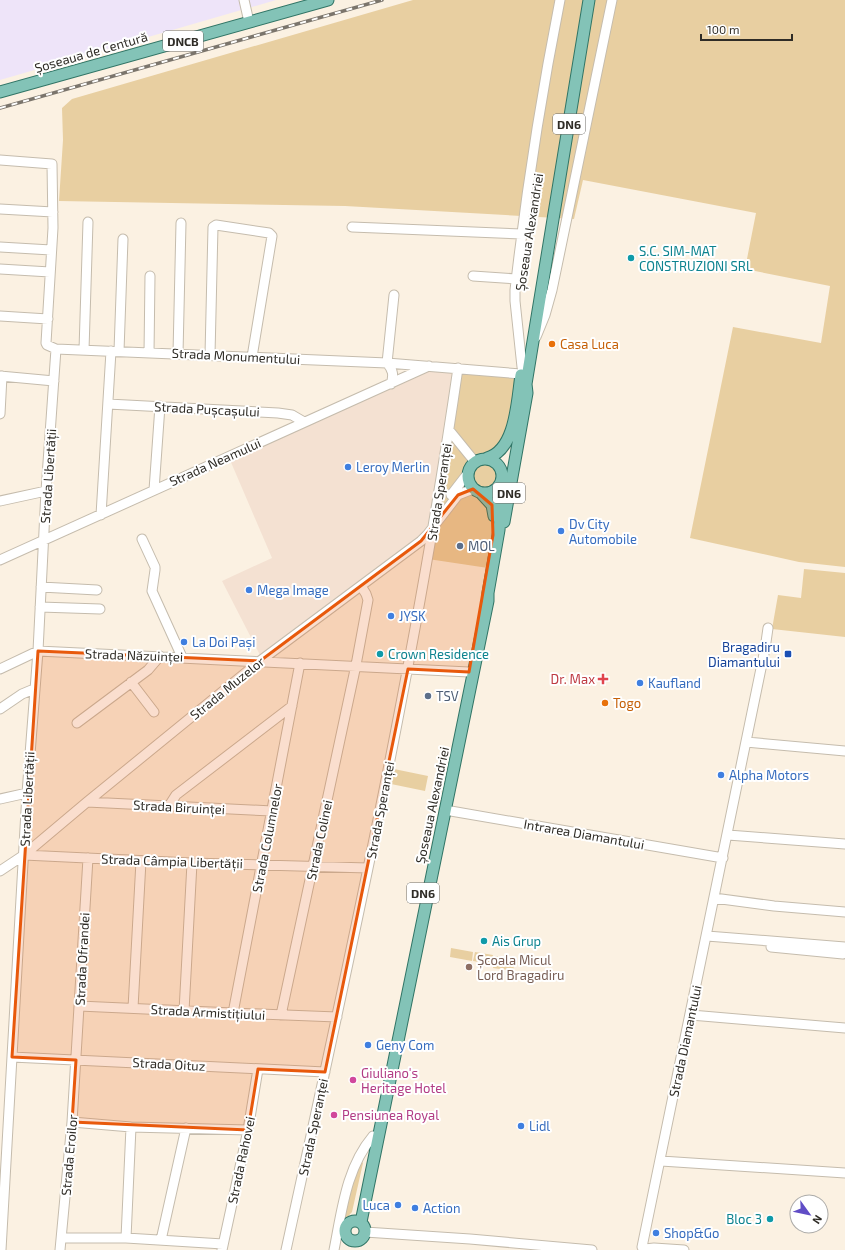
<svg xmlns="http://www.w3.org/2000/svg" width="845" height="1250" font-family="'Exo 2',sans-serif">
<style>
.commercial{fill:#f4e1d2}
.industrial{fill:#eee4f9}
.green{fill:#e8cfa1;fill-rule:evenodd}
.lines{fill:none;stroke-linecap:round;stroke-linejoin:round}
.minor-casing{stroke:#c5bcad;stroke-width:11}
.major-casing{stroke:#307465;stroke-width:13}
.minor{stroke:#fff;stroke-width:9}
.major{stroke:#83c3b7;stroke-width:11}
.rail-casing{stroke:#7b756c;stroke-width:3.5}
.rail{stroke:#fff;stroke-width:2;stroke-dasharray:6;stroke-linecap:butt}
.marked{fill:#e8590c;fill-opacity:0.2;stroke:#e8590c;stroke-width:3;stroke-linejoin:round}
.culture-dot{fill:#0f9aa8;stroke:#fff;stroke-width:1.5}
.food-dot{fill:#e8710a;stroke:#fff;stroke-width:1.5}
.shop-dot{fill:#3f7fe0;stroke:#fff;stroke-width:1.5}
.service-dot{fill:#5c6f8a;stroke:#fff;stroke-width:1.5}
.transit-dot{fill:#1a4fb4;stroke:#fff;stroke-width:1.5}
.health-dot{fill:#e0444e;stroke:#fff;stroke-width:1.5}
.education-dot{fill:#8d6e63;stroke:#fff;stroke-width:1.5}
.hotel-dot{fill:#d1479c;stroke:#fff;stroke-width:1.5}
.labels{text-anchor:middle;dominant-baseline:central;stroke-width:4;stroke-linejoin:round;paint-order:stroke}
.shield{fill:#fff;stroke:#6d6b67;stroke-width:1}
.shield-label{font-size:12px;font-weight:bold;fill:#2f2c26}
.street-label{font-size:13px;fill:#2f2c26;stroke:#fff}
.culture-label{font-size:13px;fill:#0d838f;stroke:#fff;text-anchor:start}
.food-label{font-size:13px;fill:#c56008;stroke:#fff;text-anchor:start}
.shop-label{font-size:13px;fill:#366cbe;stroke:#fff;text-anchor:start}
.service-label{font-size:13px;fill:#4e5e75;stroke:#fff;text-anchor:start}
.transit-label{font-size:13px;fill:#164399;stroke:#fff;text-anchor:end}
.health-label{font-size:13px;fill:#be3a42;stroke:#fff;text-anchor:end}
.education-label{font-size:13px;fill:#785e54;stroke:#fff;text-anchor:start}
.hotel-label{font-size:13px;fill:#b23c85;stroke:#fff;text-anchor:start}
</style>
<rect width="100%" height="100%" fill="#fbf1e2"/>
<path class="commercial" d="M458 368 434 526 260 655 222 581 272 558 230 460 427 369Z"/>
<path class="industrial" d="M0 0H276L0 80Z"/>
<path class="green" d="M413 0H845V567L799 562 690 538 733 327 821 343 830 286 745 269 756 213 583 180 574 219 345 206 59 201 63 140 62 108 72 99Z
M458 368 521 374 513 422 492 460C508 470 504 489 486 493L494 510V521L488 568 428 559ZM468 479 473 489 454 499 441 510 460 484Z
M804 569 845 573V637L772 629 778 595 801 598Z
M394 769 428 776 425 791 391 784Z
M451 948 473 952 472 961 450 957Z
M475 952 493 955 492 964 473 961Z
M495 956 515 959 513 971 493 968Z
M361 1161 363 1163 352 1212 342 1223 350 1184Z"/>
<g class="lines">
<defs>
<path id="minor" d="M244 0 249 22
M0 160 52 164 53 228 46 343 47 345 56 349 387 363 521 374
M0 209 53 212
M352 227 522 234
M0 247 51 250
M0 269 50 272
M473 276 517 279
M0 316 48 319
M536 337 545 315 552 290 612 0
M84 350 88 222
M119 351 123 239
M149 353 150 276
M178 354 181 223
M210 355 213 227 216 225 269 233 272 236 252 357
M522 367 515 301V290C526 193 541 96 560 0
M0 376 54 381
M391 384C394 375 393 370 387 363L394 295
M108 404 278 413 292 415 304 422
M0 414 2 376
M449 430 475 462
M154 490 160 406
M451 495 468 473
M0 501 46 491
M101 515 111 351
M142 539 155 567V570L152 591 182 657
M0 560 429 366
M41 587 97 590
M40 607 100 609
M0 669 38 651 469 672
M131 682 154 712
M0 709 22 694 34 689
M77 723 148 670 160 656
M746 742 845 751
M0 799 27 793
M87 802 272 811
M169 806 176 795 292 706
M445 810 723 858
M728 835 845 844
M24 855 192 863 368 868
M0 871 24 855 87 802 260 661 421 541 427 535 458 495 473 489
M714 898 774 906 845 912
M707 936 845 947
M771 947 843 954
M79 1006 233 1013 337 1017
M133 1008 141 861
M184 1011 192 863
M233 1013 300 663
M281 1015 356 665 368 600 366 594 361 586
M691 1015 845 1028
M12 1057 325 1072
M72 1122 131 1127 248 1130
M661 1161 845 1173
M365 1232 470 1239 592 1250
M62 1238H126L223 1244
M126 1238 131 1127
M161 1240 186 1128
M642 1247 765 649 768 628
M645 1249 654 1248 684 1250
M1 1250 27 793 38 651 46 491 56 349
M60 1250 72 1122 88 858
M222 1250 248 1130 258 1069
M286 1250C350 957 415 665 458 368
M334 1250C342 1210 346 1168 373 1136"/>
<path id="major" d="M0 92 328 0
M487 458C516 450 517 401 521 375
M468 476a17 17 0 1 1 34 0a17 17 0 1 1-34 0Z
M481 493 492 505 494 516
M504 522 527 393 526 384 589 0
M345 1231a10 10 0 1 1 20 0a10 10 0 1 1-20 0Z
M361 1222 488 601V593L499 530 500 519 498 500 500 485"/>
</defs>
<use href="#minor" class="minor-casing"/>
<use href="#major" class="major-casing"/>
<use href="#minor" class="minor"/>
<use href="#major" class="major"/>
<defs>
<path id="rail" d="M0 108 382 0"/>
</defs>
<use href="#rail" class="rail-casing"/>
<use href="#rail" class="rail"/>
</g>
<path class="marked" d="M473 489 492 505 493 535 469 672 408 669 325 1072 258 1069 248 1130 72 1122 76 1060 12 1057 38 651 260 661 421 541 458 495Z"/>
<g class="culture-dot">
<circle cx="631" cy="258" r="4"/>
<circle cx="380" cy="654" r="4"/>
<circle cx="484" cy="941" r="4"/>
<circle cx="770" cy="1219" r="4"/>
</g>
<g class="food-dot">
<circle cx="552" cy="344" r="4"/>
<circle cx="605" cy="703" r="4"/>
</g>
<g class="shop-dot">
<circle cx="348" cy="467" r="4"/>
<circle cx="561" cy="531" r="4"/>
<circle cx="249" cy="590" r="4"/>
<circle cx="391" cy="616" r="4"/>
<circle cx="184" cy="642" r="4"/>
<circle cx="640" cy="683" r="4"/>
<circle cx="721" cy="775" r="4"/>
<circle cx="368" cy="1045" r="4"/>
<circle cx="521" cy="1126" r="4"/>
<circle cx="398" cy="1205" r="4"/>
<circle cx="415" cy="1208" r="4"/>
<circle cx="656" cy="1233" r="4"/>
</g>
<g class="service-dot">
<circle cx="460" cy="546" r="4"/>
<circle cx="428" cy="696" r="4"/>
</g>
<rect class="transit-dot" x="784" y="650" width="8" height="8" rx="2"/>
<path class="health-dot" d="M601 673h4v4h4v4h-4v4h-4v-4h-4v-4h4z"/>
<circle class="education-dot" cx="469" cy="967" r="4"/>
<g class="hotel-dot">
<circle cx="353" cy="1080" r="4"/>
<circle cx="334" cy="1115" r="4"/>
</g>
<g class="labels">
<g class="shield">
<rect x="163" y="31" width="40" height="20" rx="3"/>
<rect x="553" y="114" width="32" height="20" rx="3"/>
<rect x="493" y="483" width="32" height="20" rx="3"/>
<rect x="407" y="883" width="32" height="20" rx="3"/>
</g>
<g class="shield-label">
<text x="183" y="41">DNCB</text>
<text x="569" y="124">DN6</text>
<text x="509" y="493">DN6</text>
<text x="423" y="893">DN6</text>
</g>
<g class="street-label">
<text transform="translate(91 52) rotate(-16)">Șoseaua de Centură</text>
<text transform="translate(529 232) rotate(-81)">Șoseaua Alexandriei</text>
<text transform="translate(236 356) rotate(3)">Strada Monumentului</text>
<text transform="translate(207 409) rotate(3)">Strada Pușcașului</text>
<text transform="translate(215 462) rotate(-24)">Strada Neamului</text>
<text transform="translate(48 476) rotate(-86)">Strada Libertății</text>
<text transform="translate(439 492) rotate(-81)">Strada Speranței</text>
<text transform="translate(134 655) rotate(2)">Strada Năzuinței</text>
<text transform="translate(227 688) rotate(-39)">Strada Muzelor</text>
<text transform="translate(27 799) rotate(-87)">Strada Libertății</text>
<text transform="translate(432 805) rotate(-78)">Șoseaua Alexandriei</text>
<text transform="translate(179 807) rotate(3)">Strada Biruinței</text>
<text transform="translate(380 810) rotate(-79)">Strada Speranței</text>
<text transform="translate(584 834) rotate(10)">Intrarea Diamantului</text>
<text transform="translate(267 838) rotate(-79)">Strada Columnelor</text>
<text transform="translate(319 840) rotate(-78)">Strada Colinei</text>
<text transform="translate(172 861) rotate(2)">Strada Câmpia Libertății</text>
<text transform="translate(82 959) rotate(-87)">Strada Ofrandei</text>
<text transform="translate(208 1012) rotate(3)">Strada Armistițiului</text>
<text transform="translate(685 1041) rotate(-78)">Strada Diamantului</text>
<text transform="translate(169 1064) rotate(3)">Strada Oituz</text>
<text transform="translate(313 1127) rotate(-78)">Strada Speranței</text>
<text transform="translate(69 1155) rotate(-85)">Strada Eroilor</text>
<text transform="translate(241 1160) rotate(-78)">Strada Rahovei</text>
</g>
<g class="culture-label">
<text x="639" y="251">S.C. SIM-MAT<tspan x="639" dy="15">CONSTRUZIONI SRL</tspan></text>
<text x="388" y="654">Crown Residence</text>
<text x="492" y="941">Ais Grup</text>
<text x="762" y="1219" text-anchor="end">Bloc 3</text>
</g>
<g class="food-label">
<text x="560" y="344">Casa Luca</text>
<text x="613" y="703">Togo</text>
</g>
<g class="shop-label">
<text x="356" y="467">Leroy Merlin</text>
<text x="569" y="524">Dv City<tspan x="569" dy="15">Automobile</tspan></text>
<text x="257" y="590">Mega Image</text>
<text x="399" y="616">JYSK</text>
<text x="192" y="642">La Doi Pași</text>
<text x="648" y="683">Kaufland</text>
<text x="729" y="775">Alpha Motors</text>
<text x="376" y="1045">Geny Com</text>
<text x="529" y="1126">Lidl</text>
<text x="390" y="1205" text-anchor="end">Luca</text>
<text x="423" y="1208">Action</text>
<text x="664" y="1233">Shop&amp;Go</text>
</g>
<g class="service-label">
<text x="468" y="546">MOL</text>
<text x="436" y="696">TSV</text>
</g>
<g class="transit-label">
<text x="780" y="647">Bragadiru<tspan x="780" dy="15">Diamantului</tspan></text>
</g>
<g class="health-label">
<text x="595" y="679">Dr. Max</text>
</g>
<g class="education-label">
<text x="477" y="960">Școala Micul<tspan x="477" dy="15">Lord Bragadiru</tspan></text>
</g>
<g class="hotel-label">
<text x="361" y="1073">Giuliano's<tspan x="361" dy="15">Heritage Hotel</tspan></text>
<text x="342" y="1115">Pensiunea Royal</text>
</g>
</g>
<g transform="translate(809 1214) rotate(123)"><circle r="19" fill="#ffffff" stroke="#acaba8"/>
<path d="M0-3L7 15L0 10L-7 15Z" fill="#604dc6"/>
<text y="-6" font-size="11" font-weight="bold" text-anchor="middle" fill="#2f2c26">N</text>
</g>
<path d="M701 34v6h91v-6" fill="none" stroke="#2f2c26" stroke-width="2"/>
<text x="707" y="34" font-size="12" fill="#2f2c26" stroke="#ffffff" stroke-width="3" paint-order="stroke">100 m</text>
</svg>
